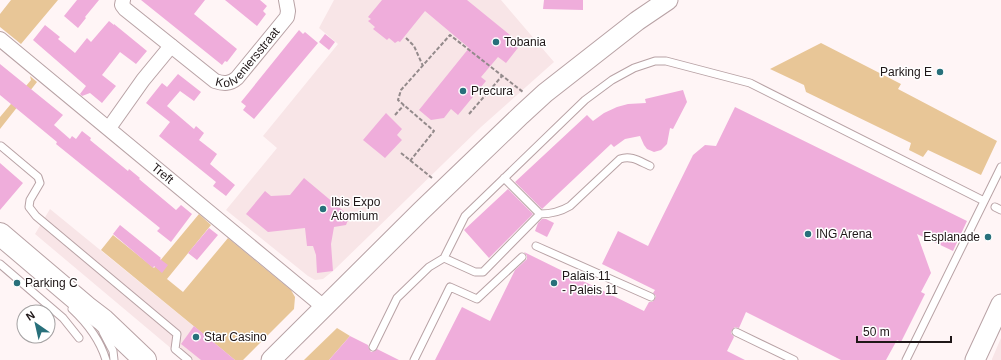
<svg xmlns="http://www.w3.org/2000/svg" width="1001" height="360" font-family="Arial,sans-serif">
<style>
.built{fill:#f8e5e7}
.green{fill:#e8c697}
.building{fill:#efaddb}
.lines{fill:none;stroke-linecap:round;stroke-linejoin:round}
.lane-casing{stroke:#b8a2a5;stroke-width:9}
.street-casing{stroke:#b8a2a5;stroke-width:16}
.secondary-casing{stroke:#b8a2a5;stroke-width:21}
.highway-casing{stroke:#b8a2a5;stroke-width:24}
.path{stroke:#938a8b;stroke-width:2;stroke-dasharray:4 2;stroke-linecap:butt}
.lane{stroke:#fff;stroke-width:7}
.street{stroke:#fff;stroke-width:14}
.secondary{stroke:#fff;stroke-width:19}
.highway{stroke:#fff;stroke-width:22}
.poi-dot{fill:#28707b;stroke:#fff;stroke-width:1.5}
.labels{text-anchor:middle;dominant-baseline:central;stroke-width:3;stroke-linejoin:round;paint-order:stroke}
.poi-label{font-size:12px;fill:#1f1718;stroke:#fff;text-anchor:start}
.street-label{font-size:12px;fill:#1f1718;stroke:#fff}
</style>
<rect width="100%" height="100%" fill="#fff5f6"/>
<path class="built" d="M334 0H501L554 62 481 127 333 271 323 279 315 280 308 276 226 210 277 148 263 136 338 44 319 28Z
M50 209 235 360H185L35 234Z
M1001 338V360H992V359Z"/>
<path class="green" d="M11 0H58L21 44 0 27V14Z
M821 43 901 84 898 89 997 141 981 175 928 150 923 157 909 150 911 143 806 92 804 85 770 69Z
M30 76 37 82 0 129V117L31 80Z
M199 214 211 225 167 279 183 292 228 238 291 290 295 297 294 309 243 360H235L101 250 113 235 154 268Z
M337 328 350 336 329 360H304Z"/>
<path class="building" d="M77 0H99L85 17 86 18 78 28 64 16Z
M141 0H205L194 14 237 49 227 62 225 61 222 65Z
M225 0H260L267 6 263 11 266 14 257 26Z
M382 0H467L521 44 506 63 498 57 481 77 486 81 458 115 451 109 444 118 431 120 419 110 469 48 425 11 400 42 398 41 395 43 389 38 387 40 373 29 375 27 368 21 371 19 368 17Z
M544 0H583V10L543 9Z
M109 21 114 25V24L147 51 136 64 120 52 102 75 116 86 102 103 90 93 82 96 80 94 86 86 33 40 45 25 60 37 58 39 75 53 87 38 91 42Z
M299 30 303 34 305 32 318 43 254 119 243 110 246 106 241 102Z
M325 34 335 42 329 50 319 42Z
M0 64 63 115 54 125 70 139 72 136 76 139 82 131 91 138 90 140 128 171 129 169 140 178 139 179 176 210 181 205 192 214 171 242 157 231 160 228 56 144 57 142 0 95Z
M178 74 201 92 194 101 180 91 167 106 194 129 196 126 204 133 199 140 217 154 210 164 235 185 226 196 213 186 216 182 159 136 170 122 146 103 162 83 167 87Z
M683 90 687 102 673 129 670 128 667 144 661 150 654 152 647 149 644 145 640 136 625 139 614 147 611 144 542 209 515 182 587 115 593 121 604 113 617 107 628 104 646 103 645 99Z
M735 107 967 221 953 251 917 234 931 273 921 292 925 294 901 342 897 340 886 360H841L746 312 739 328 735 327 732 330 731 333 734 337 727 351 745 360H435L462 307 490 321 515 270 527 259V256L524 252 644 311 649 302H652L655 299 656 296 653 293 655 290 602 264 618 231 648 246 693 155 705 145 716 146Z
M386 113 402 129 397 135 402 140 385 158 363 140Z
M0 163 23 183 0 210Z
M304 178 347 214 348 220 346 225 334 227 331 244 333 271 317 273 316 255 313 246H307L305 228 268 232 246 214 265 191 271 196 290 195Z
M508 189 533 214 489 258 464 230Z
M542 219H546L554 223 547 237 535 231 538 223Z
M120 225 161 258 160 259 168 265 162 273 154 266 153 268 113 234Z
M209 228 218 235 197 260 188 253Z
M194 326 235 360H201L181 344Z
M350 336 368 345 369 349 371 352 375 351 377 349 399 360H329Z"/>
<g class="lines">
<defs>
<path id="lane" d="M1 146 38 177 40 183 30 200 29 207 36 216 177 334 175 349 188 360
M650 166C639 161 631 155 620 159L570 206C560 212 551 214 540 214L483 272H475L444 258 465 216 585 100 612 80 634 68 655 61H666L750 83 984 201
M504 178 540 214
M995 207 1001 210
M536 246 651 297
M0 264 63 318 79 338
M72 309C87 323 100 340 106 360
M103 332 113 351 114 360
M736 332 794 360
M373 347 397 298 429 267 444 258
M414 360 450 287 477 299 522 257
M906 360 1001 167"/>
<g id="street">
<path id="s1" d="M123 0 122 5 125 9 215 81C224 84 230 84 237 78L287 17 288 11 286 0"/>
<path id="s2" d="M0 39 325 308"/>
<path d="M109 128 143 80 171 46"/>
</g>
<path id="secondary" d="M271 360 421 211 521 115 545 93 637 21 668 0
M975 360 1001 304"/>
<path id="highway" d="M0 234 86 307 103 320 145 360"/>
</defs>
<use href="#lane" class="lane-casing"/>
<use href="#street" class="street-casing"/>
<use href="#secondary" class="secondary-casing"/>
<use href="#highway" class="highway-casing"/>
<path class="path" d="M406 38 414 46 423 66
M469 114 502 76
M395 115 404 105
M401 153 432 178
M410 161 434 131 398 100 401 90 450 35 523 92"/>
<use href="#lane" class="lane"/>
<use href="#street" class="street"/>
<use href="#secondary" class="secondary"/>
<use href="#highway" class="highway"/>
</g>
<g class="poi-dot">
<circle cx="496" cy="42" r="4"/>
<circle cx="940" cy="72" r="4"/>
<circle cx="463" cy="91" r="4"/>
<circle cx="323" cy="209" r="4"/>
<circle cx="808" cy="234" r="4"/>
<circle cx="988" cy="237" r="4"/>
<circle cx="17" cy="283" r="4"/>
<circle cx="554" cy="283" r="4"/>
<circle cx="196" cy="337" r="4"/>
</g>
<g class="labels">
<g class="poi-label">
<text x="504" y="42">Tobania</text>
<text x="932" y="72" text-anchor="end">Parking E</text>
<text x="471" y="91">Precura</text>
<text x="331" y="202">Ibis Expo<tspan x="331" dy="14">Atomium</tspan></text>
<text x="816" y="234">ING Arena</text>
<text x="980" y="237" text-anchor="end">Esplanade</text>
<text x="562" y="276">Palais 11<tspan x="562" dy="14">- Paleis 11</tspan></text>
<text x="25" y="283">Parking C</text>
<text x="204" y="337">Star Casino</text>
</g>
<g class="street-label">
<text stroke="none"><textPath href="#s1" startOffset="169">Kolveniersstraat</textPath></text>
<text stroke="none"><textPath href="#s2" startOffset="211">Treft</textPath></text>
</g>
</g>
<g transform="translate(36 324) rotate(326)"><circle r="19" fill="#ffffff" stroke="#a5a2a3"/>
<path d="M0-3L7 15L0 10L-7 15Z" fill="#28707b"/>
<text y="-6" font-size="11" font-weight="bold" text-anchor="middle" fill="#1f1718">N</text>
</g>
<path d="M857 336v6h94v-6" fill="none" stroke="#1f1718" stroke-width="2"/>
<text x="863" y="336" font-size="12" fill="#1f1718" stroke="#ffffff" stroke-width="3" paint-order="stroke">50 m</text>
</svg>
